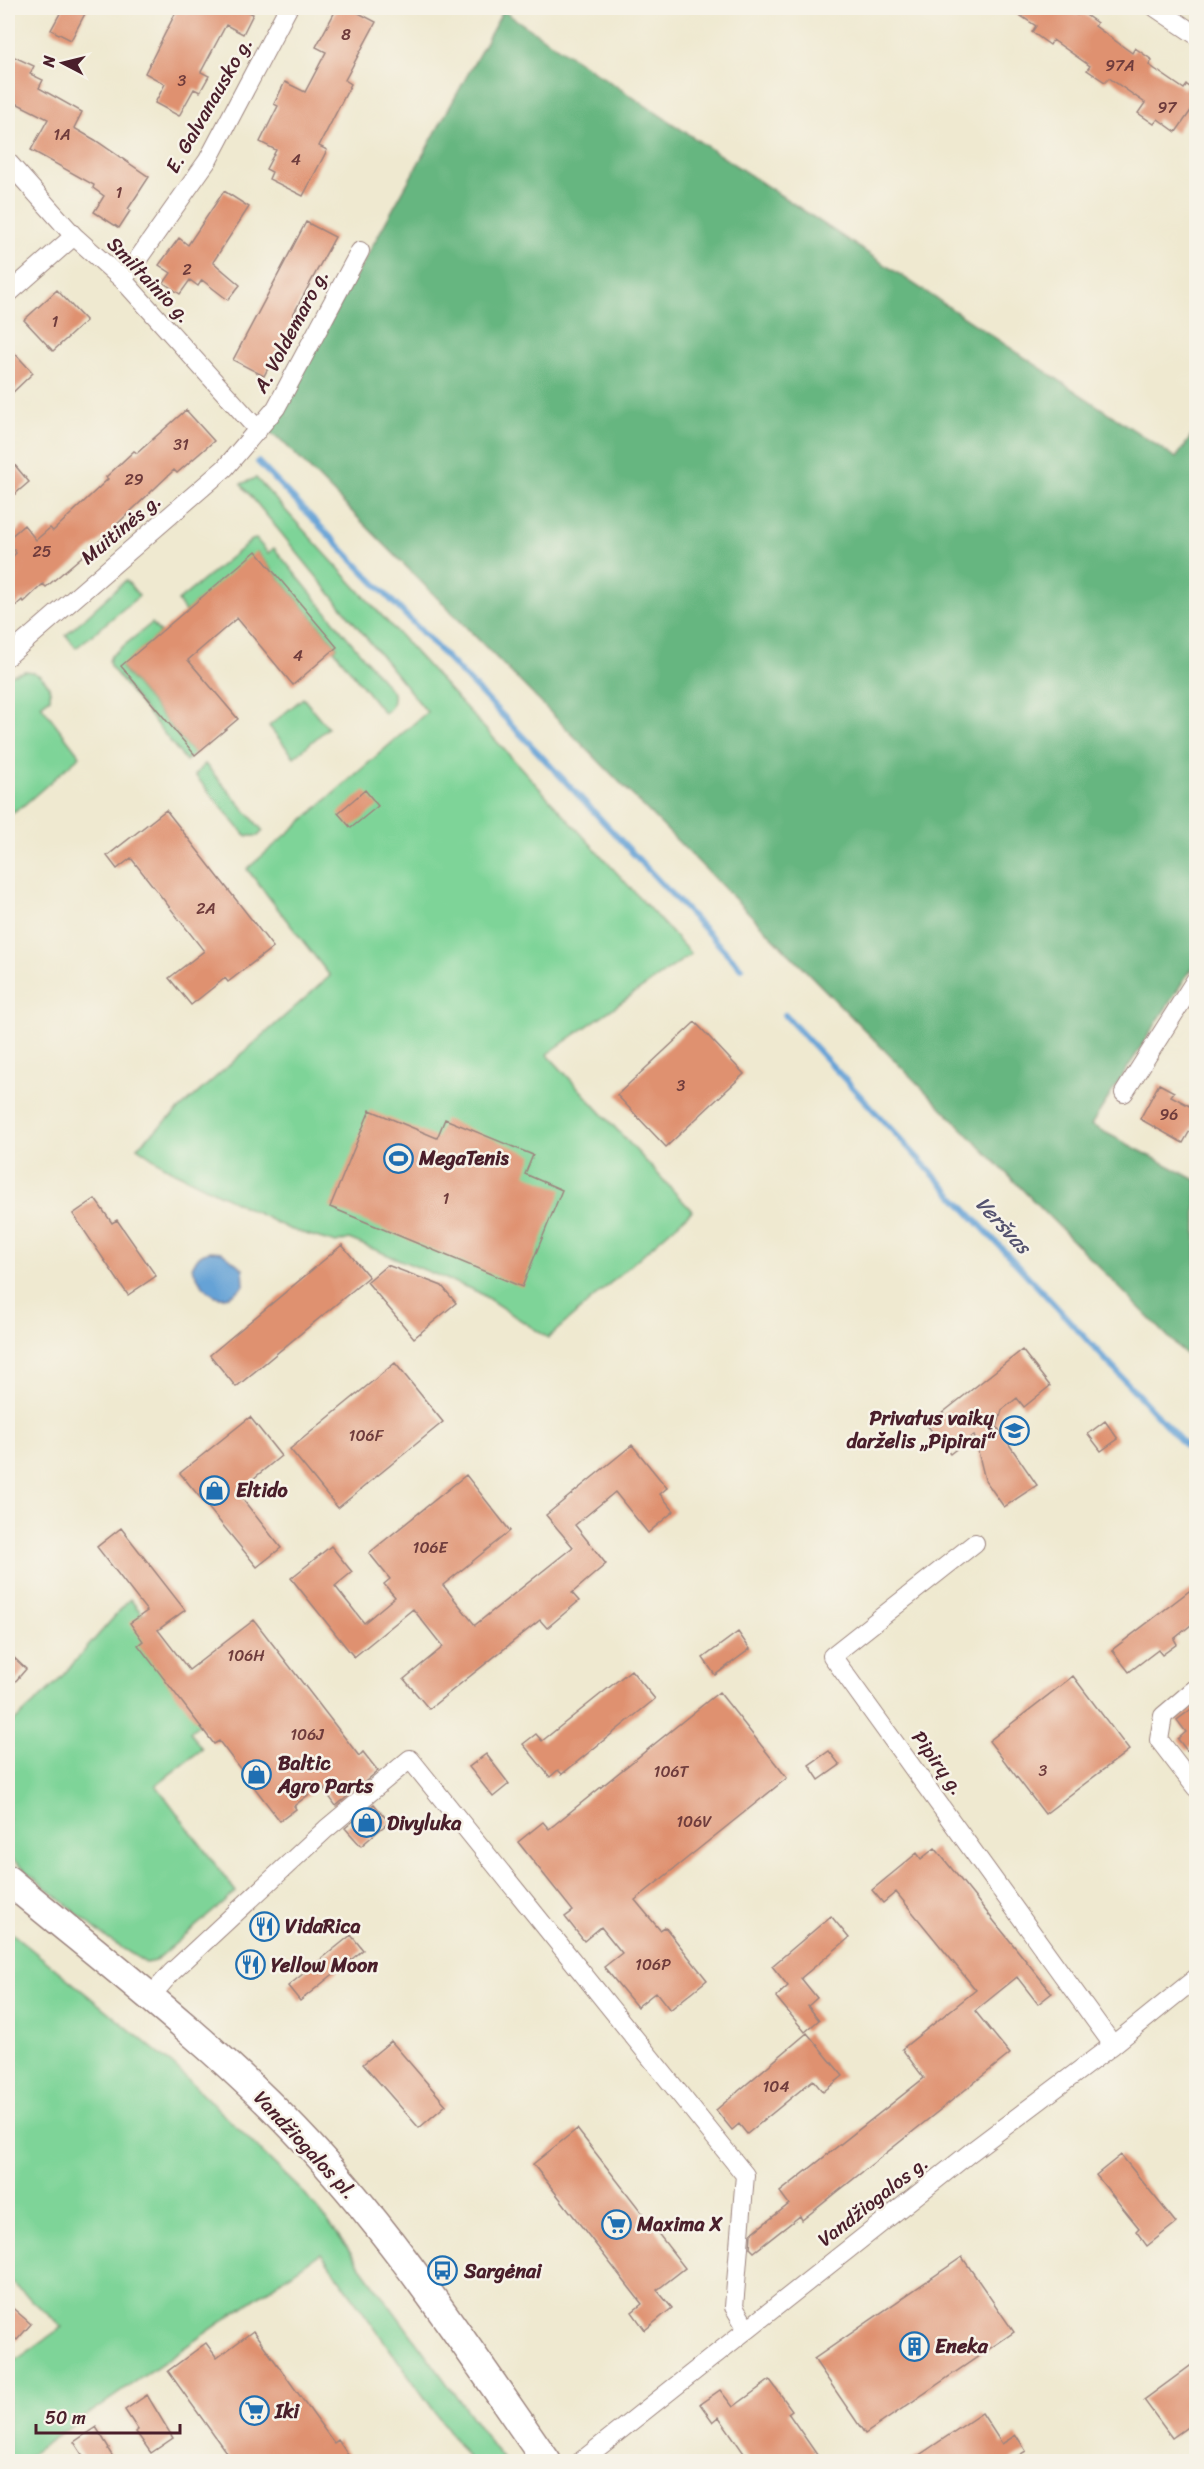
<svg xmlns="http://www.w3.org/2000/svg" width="1204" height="2469" font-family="Sriracha,sans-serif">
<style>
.green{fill:#7ed498;stroke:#647a62;stroke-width:1.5}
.forest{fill:#66b680;stroke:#586a56;stroke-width:1.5}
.water{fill:#65a2d6;stroke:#586080;stroke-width:1.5}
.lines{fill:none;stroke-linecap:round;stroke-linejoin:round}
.stream{stroke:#65a2d6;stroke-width:6}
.building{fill:#df9170}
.minor-casing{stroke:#9c847e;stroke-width:20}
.primary-casing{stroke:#9c847e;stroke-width:31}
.minor{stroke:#fff;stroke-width:18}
.primary{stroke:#fff;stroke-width:28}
.labels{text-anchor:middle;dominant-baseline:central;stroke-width:5;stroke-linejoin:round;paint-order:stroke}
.number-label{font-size:16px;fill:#6f3c3c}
.street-label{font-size:20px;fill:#4a1f2b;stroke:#f7f3e8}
.poi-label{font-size:20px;font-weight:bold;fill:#4a1f2b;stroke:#f7f3e8;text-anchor:start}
.water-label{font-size:21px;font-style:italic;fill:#55536f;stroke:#f7f3e8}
</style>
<rect width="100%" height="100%" fill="#f7f3e8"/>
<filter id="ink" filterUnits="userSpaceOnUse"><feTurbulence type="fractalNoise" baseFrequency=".0167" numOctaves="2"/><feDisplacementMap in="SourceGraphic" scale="12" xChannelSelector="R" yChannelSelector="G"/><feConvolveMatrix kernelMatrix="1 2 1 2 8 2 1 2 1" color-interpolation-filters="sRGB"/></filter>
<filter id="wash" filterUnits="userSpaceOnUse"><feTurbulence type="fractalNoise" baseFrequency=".008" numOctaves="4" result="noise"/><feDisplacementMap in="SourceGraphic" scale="24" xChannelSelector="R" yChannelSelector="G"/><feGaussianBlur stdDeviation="1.35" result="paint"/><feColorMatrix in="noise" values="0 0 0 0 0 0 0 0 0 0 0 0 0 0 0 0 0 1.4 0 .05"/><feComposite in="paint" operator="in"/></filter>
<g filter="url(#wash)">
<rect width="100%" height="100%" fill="#efe9d0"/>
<path class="green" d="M256 478 691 954 547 1054 692 1211 548 1338 478 1292 349 1239 336 1243 289 1229 169 1169 137 1147 330 976 247 869 427 712 241 484Z
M256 539 268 553 274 548 393 693C394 702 392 709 384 713L334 650 337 647 257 552 185 612 178 601 252 540Z
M126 580 139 596 76 648 66 635Z
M152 623 160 633 121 667 194 754 186 761 110 666 109 661 111 656Z
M25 671C39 672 52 682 50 698L41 705 80 756 23 806 8 815V676Z
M303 698 328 728 294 757 269 726Z
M205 764 263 831 258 836H248L243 833 195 775Z
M130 1599 156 1631 199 1724 190 1732 202 1749 156 1785 236 1892 155 1961 146 1963 109 1940 8 1856V1727L56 1683Z
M8 1930 174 2066 306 2195 329 2223 504 2461H463L468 2458 321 2253 21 2461H8V2366L62 2327 8 2279Z"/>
<path class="forest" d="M503 11 1176 458 1196 430V961L1091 1125 1196 1180V1365L281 440 269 432Z"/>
<path class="water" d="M211 1251 222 1252 243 1269 244 1285C221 1310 205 1293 192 1268 197 1257 200 1253 211 1251Z"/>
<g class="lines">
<path class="stream" d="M258 462 530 744 741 968
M785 1015 1196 1457"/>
</g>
<g id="blocks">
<path class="building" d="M63 8H88L71 40 51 30Z
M178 8 187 13 190 8H241L253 14 243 34 226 25 201 72 209 76 200 92 194 89 179 116 155 103 165 84 145 73Z
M337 8H349L376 22 345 80 351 84 319 146 327 150 303 196 269 179 272 172 266 169 276 150 260 142 278 106 274 104 285 82 305 92 326 52 316 47Z
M1009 8H1066L1077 15 1080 11 1097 23 1095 26 1132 53 1135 48 1152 60 1149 65 1184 89 1187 85 1197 92V102L1176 132 1158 119 1154 124 1138 113 1145 103 1109 78 1105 82 1087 70 1090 66 1053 40 1050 45 1032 32 1036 26Z
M8 54 34 66 30 74 43 80 39 88 82 112 74 128 95 140 149 177 128 209 130 211 119 228 94 212 104 196 93 188 94 185 31 150 48 119 8 99Z
M224 191 249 207 213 262 240 285 228 300 202 280 198 286 190 280 180 294 164 283 171 273 159 265 179 238 188 245Z
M306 222 335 237 293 315 295 316 264 376 233 360Z
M57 290 86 321 53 351 24 320Z
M8 346 33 373 8 397Z
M186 410 214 441 177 473 174 470 92 548 46 587 43 584 24 602 22 600 8 613V561L16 553 8 539 24 525 36 540 50 528 53 531 108 479 106 477 134 451 137 453Z
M8 457 29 482 8 500Z
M256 551 337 647 293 685 237 618 188 660 238 719 195 755 121 666Z
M365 790 378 806 351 828 338 813Z
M166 810 273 947 228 982 225 978 191 1005 169 978 204 951 131 858 117 869 107 856Z
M695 1022 744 1074 666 1147 617 1095Z
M1159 1084 1174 1092 1171 1096 1197 1110V1118L1183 1143 1140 1119Z
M370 1110 437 1138 445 1119 533 1155 525 1174 562 1190 522 1287 330 1207Z
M95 1199 112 1223 117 1220 156 1276 128 1295 73 1214Z
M342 1245 369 1277 236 1387 210 1355Z
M387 1265 442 1286 456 1303 414 1338 367 1282Z
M1022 1350 1050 1386 1024 1407 1017 1398 1002 1410 997 1427 1037 1485 1004 1507 985 1480 974 1435 950 1454 927 1425Z
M395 1363 443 1422 338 1508 290 1449Z
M250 1417 281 1456 237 1492 281 1548 257 1567 180 1473Z
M1105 1421 1118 1439 1101 1451 1088 1434Z
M632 1445 667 1488 660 1494 674 1511 648 1533 615 1492 575 1525 606 1564 572 1593 579 1601 547 1628 540 1620 429 1709 404 1679 443 1647 413 1609 354 1657 291 1578 331 1546 352 1572 335 1586 364 1623 395 1597 384 1584 390 1579 369 1553 466 1475 510 1531 443 1585 475 1625 573 1547 546 1515Z
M121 1528 185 1610 158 1630 189 1670 254 1620 359 1756 363 1752 378 1771 336 1806 321 1785 294 1806 296 1809 280 1821 219 1741 214 1744 138 1645 143 1641 130 1623 147 1611 97 1547Z
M1197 1585V1620L1174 1639 1177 1644 1162 1655 1158 1650 1129 1672 1112 1650Z
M738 1632 750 1649 715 1675 703 1658Z
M8 1652 26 1669 8 1690Z
M631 1670 655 1699 562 1774 558 1770 550 1777 523 1744 536 1734 542 1741Z
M1073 1676 1129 1750 1045 1814 989 1741Z
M719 1692 787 1778 635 1900 660 1930 665 1927 707 1980 670 2010 656 1992 637 2007 604 1967 622 1953 601 1927 584 1941 565 1917 573 1911 518 1842 543 1822 549 1829Z
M1197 1705V1746L1195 1744 1187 1751 1178 1739 1186 1732 1177 1720Z
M829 1751 840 1765 819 1780 809 1765Z
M486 1754 509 1784 493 1797 469 1767Z
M374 1804 389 1822 361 1846 345 1828Z
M935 1848 1052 1993 1038 2004 1017 1977 975 2011 1010 2054 802 2220 800 2216 754 2252 750 2248 751 2234 789 2204 780 2192 924 2078 902 2049 976 1990 896 1892 883 1903 872 1890 917 1853 921 1859Z
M831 1916 849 1938 801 1978 817 1998 808 2006 819 2020 805 2032 776 1997 788 1986 772 1966Z
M351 1935 363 1950 300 2001 288 1986Z
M807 2033 843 2076 823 2092 813 2080 747 2134 739 2124 732 2130 716 2110Z
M391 2041 446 2105 419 2128 363 2064Z
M577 2129 685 2268 657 2290 672 2308 645 2330 632 2312 642 2304 533 2164Z
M1121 2155 1176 2223 1147 2246 1136 2231 1139 2228 1096 2175Z
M962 2257 1014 2332 865 2434 814 2359Z
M8 2304 31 2324 17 2340 8 2332Z
M253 2331 334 2443 338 2440 353 2462H233L168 2371 206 2343 217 2358Z
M1197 2361V2420L1172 2438 1144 2400Z
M770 2380 792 2410 788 2413 822 2462H750L719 2417 713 2422 700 2404 720 2390 733 2407Z
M147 2395 173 2438 151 2453 136 2432 138 2430 125 2410Z
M982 2413 1002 2444 1016 2435 1026 2451 1008 2462H909Z
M96 2427 109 2448 108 2449 116 2462H87L74 2442Z"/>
</g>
</g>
<g filter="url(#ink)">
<use href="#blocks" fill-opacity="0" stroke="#9c847e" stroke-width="1.5"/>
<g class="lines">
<defs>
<path id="minor" d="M1156 8 1196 35
M8 162 74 236 123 280 258 430
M123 280 208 160 288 8
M8 294 74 236
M8 656 225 468 276 408 360 251
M1124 1093 1196 979
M975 1543 832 1656 1113 2045
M1196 1688 1163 1716 1159 1740 1196 1788
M150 1997 172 1972 326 1829 410 1759 745 2175 734 2307 747 2329
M580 2462 971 2152 1113 2045 1196 1978"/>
<path id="primary" d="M8 1880C105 1961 207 2038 295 2130 391 2230 467 2348 547 2462"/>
</defs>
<use href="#minor" class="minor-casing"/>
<use href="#primary" class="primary-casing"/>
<use href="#minor" class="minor"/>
<use href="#primary" class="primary"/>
</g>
</g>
<defs>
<symbol id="stadium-ring" viewBox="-11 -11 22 22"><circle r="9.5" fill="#f7f3e8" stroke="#1f6fb2" stroke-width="1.5"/><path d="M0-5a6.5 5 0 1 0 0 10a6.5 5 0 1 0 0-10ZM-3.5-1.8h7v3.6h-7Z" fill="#1f6fb2"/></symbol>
<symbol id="school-ring" viewBox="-11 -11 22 22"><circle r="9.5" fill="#f7f3e8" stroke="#1f6fb2" stroke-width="1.5"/><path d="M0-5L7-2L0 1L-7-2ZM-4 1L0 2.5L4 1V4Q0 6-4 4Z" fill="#1f6fb2"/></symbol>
<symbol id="shop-ring" viewBox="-11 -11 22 22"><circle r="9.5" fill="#f7f3e8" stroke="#1f6fb2" stroke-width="1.5"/><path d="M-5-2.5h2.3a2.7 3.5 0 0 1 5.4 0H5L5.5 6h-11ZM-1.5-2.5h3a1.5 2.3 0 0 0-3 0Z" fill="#1f6fb2"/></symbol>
<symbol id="restaurant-ring" viewBox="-11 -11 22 22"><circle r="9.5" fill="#f7f3e8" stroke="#1f6fb2" stroke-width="1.5"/><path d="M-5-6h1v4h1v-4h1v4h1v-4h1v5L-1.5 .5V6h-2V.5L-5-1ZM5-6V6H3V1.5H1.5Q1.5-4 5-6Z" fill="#1f6fb2"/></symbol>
<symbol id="supermarket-ring" viewBox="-11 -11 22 22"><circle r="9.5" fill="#f7f3e8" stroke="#1f6fb2" stroke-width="1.5"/><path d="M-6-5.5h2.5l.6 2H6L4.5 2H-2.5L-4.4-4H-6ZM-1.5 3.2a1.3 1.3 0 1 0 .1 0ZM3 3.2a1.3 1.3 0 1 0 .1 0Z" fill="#1f6fb2"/></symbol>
<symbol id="bus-ring" viewBox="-11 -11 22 22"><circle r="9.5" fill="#f7f3e8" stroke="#1f6fb2" stroke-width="1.5"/><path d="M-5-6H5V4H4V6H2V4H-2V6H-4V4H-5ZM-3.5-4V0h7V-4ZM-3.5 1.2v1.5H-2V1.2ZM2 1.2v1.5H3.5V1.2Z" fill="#1f6fb2"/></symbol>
<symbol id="building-ring" viewBox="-11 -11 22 22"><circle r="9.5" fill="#f7f3e8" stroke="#1f6fb2" stroke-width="1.5"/><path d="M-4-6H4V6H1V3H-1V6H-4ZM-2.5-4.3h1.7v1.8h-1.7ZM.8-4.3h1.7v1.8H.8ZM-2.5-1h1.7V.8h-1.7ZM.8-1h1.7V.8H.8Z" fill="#1f6fb2"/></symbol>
</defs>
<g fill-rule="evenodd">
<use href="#stadium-ring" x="382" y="1142" width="33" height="33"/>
<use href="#school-ring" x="998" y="1414" width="33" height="33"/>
<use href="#shop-ring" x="198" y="1474" width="33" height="33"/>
<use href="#shop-ring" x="240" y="1758" width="33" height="33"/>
<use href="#shop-ring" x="350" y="1806" width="33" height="33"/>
<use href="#restaurant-ring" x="248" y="1910" width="33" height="33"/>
<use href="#restaurant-ring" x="234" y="1948" width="33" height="33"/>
<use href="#supermarket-ring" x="600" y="2208" width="33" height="33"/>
<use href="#bus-ring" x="426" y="2254" width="33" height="33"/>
<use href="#building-ring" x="898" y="2330" width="33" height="33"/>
<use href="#supermarket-ring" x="238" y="2394" width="33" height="33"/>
</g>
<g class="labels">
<g class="number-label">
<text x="346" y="34">8</text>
<text x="1120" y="65">97A</text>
<text x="182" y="80">3</text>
<text x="1167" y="107">97</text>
<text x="62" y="134">1A</text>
<text x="296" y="159">4</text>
<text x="119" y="192">1</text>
<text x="187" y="269">2</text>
<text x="55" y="321">1</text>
<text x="181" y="444">31</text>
<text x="134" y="479">29</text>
<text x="42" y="551">25</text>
<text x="298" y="655">4</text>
<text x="206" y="908">2A</text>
<text x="681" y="1085">3</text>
<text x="1169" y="1114">96</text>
<text x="446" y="1198">1</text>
<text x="366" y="1435">106F</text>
<text x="430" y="1547">106E</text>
<text x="246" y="1655">106H</text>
<text x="307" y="1734">106J</text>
<text x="1043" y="1770">3</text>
<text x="671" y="1771">106T</text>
<text x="694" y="1821">106V</text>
<text x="653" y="1964">106P</text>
<text x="776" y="2086">104</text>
</g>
<g class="street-label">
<text transform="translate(209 105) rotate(-60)">E. Galvanausko g.</text>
<text transform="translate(149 280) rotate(46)">Smiltainio g.</text>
<text transform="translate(291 331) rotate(-62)">A. Voldemaro g.</text>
<text transform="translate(121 529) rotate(-40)">Muitinės g.</text>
<text transform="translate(938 1763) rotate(54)">Pipirų g.</text>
<text transform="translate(305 2145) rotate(47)">Vandžiogalos pl.</text>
<text transform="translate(873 2201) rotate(-38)">Vandžiogalos g.</text>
</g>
<g class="poi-label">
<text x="419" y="1158">MegaTenis</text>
<text x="994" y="1418" text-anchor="end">Privatus vaikų<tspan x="994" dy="23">darželis „Pipirai“</tspan></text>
<text x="236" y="1490">Eltido</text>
<text x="278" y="1763">Baltic<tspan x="278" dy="23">Agro Parts</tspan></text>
<text x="387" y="1823">Divyluka</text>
<text x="285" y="1926">VidaRica</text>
<text x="271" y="1965">Yellow Moon</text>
<text x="637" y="2224">Maxima X</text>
<text x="464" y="2271">Sargėnai</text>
<text x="935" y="2346">Eneka</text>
<text x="275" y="2411">Iki</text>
</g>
<g class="water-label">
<text transform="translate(1003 1225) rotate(47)">Veršvas</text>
</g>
</g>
<rect width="1204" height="2469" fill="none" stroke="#f7f3e8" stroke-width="30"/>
<g transform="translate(63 63) rotate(277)" stroke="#f7f3e8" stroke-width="4.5" paint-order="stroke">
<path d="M0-4.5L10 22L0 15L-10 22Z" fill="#4a1f2b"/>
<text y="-9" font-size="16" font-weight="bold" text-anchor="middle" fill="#4a1f2b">N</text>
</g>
<path d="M36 2424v9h144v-9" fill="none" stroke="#4a1f2b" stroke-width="3"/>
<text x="45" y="2424" font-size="18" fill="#4a1f2b" stroke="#f7f3e8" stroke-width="4.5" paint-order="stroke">50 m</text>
</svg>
